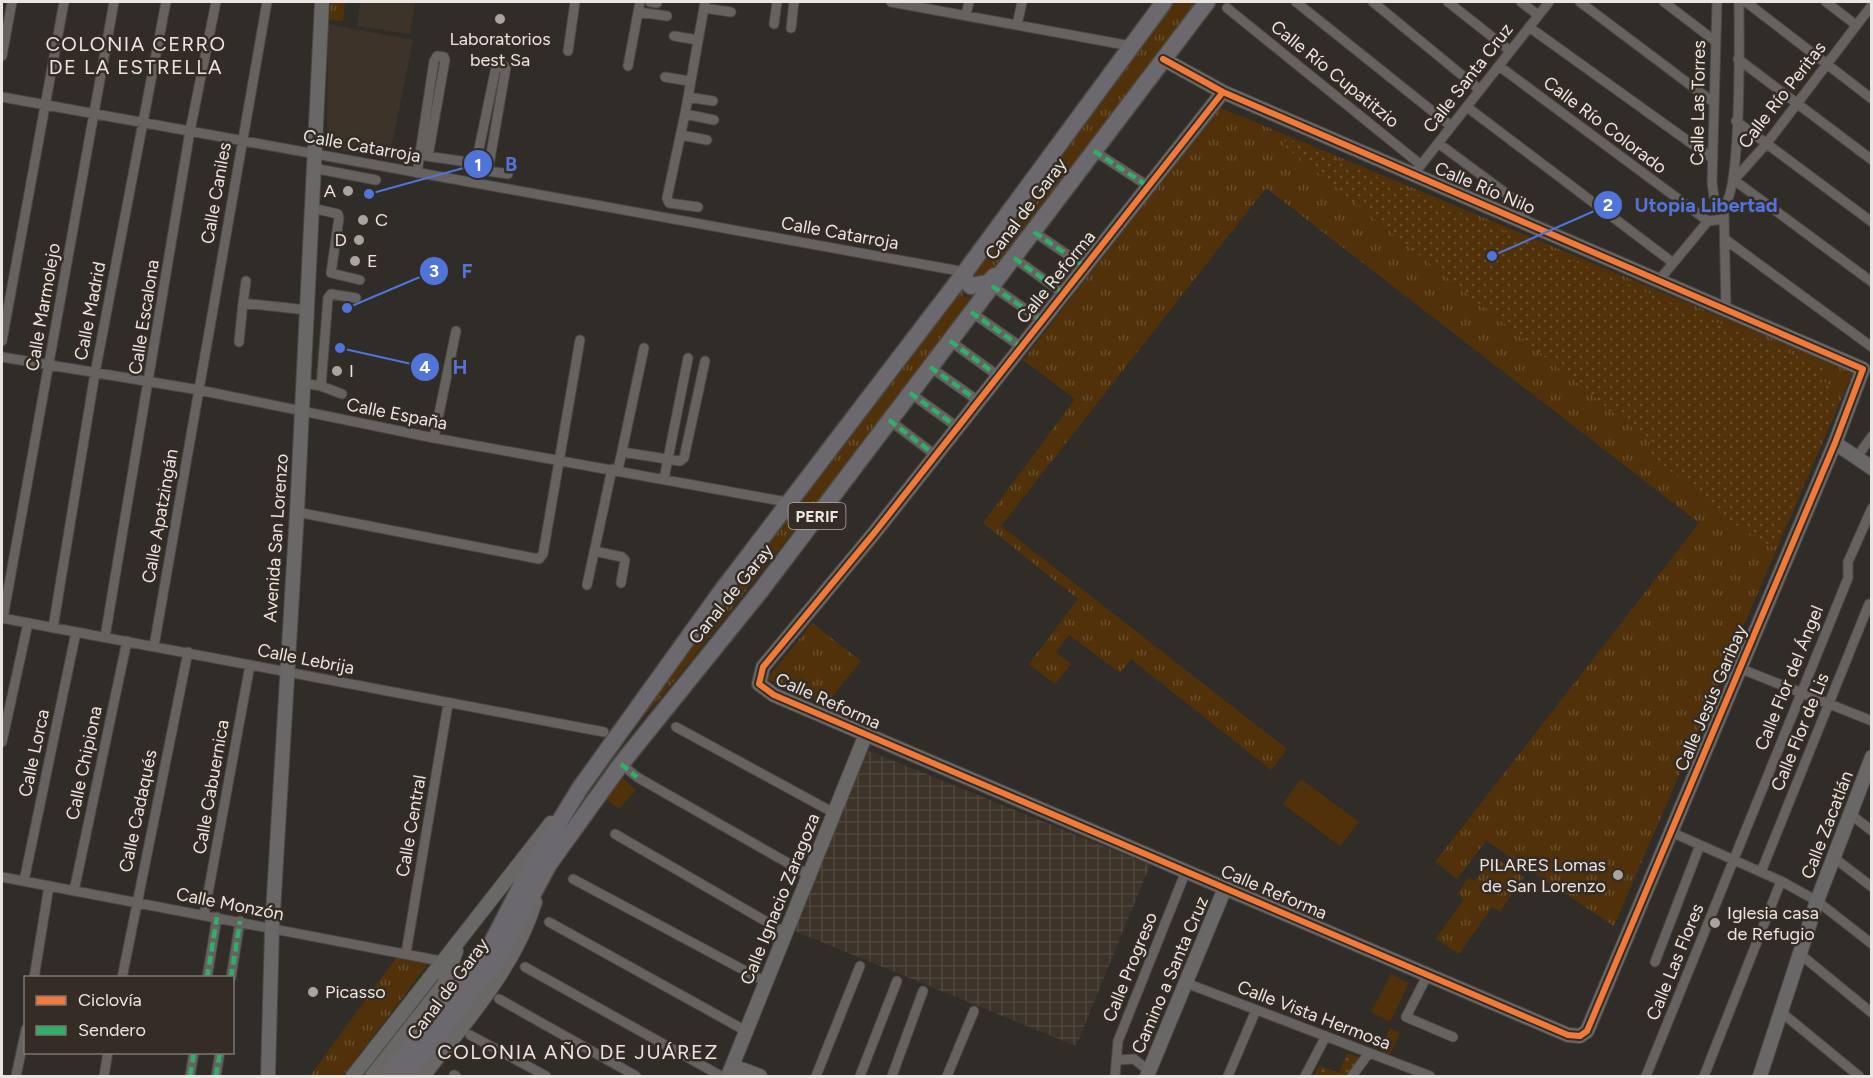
<svg xmlns="http://www.w3.org/2000/svg" width="1873" height="1078" font-family="Figtree,sans-serif">
<style>
.built{fill:#3e3328}
.industrial{fill:url(#industrial-grid)}
.grass{fill:url(#grass-tufts)}
.park{fill:url(#park-dots)}
.pitch{fill:#513109}
.lines{fill:none;stroke-linecap:round;stroke-linejoin:round}
.street-casing{stroke:#4a4743;stroke-width:11}
.secondary-casing{stroke:#4a4743;stroke-width:16}
.highway-casing{stroke:#4a4743;stroke-width:19}
.street{stroke:#65625f;stroke-width:9}
.secondary{stroke:#696866;stroke-width:14}
.highway{stroke:#6c696e;stroke-width:16}
.quiet{stroke:#2db169;stroke-width:4.5;stroke-dasharray:9 4.5;stroke-linecap:butt}
.cycleway-casing{stroke:#342c25;stroke-width:10}
.cycleway{stroke:#f17a3a;stroke-width:6}
.poi-dot{fill:#a9a4a0;stroke:#342c25;stroke-width:2}
.labels{text-anchor:middle;dominant-baseline:central;stroke-width:5;stroke-linejoin:round;paint-order:stroke}
.shield{fill:#342c25;stroke:#b3aea8;stroke-width:1.5}
.shield-label{font-size:16px;font-weight:bold;fill:#eae5e0}
.poi-label{font-size:18px;fill:#eae5e0;stroke:#342c25;text-anchor:start}
.street-label{font-size:18px;fill:#eae5e0;stroke:#342c25}
.neighbourhood-label{font-size:20px;letter-spacing:1.5px;fill:#eae5e0;stroke:#342c25}
.leader{fill:none;stroke:#5074da;stroke-width:2}
.callout-dot{fill:#5074da;stroke:#342c25;stroke-width:2}
.mark-label{font-size:18px;text-anchor:middle;font-weight:bold;fill:#fff}
.callout-label{font-size:20px;text-anchor:middle;font-weight:bold;fill:#5074da;stroke:#342c25;stroke-width:5;stroke-linejoin:round;paint-order:stroke}
</style>
<defs>
<pattern id="industrial-grid" width="8" height="8" patternUnits="userSpaceOnUse" patternTransform="scale(1.5)"><rect width="8" height="8" fill="#3e3328"/><path d="M0 4h8M4 0v8" fill="none" stroke="#51473d"/></pattern>
<pattern id="grass-tufts" width="24" height="20" patternUnits="userSpaceOnUse" patternTransform="scale(1.5)"><rect width="24" height="20" fill="#513109"/><path d="M3 7l-1-3M5 7V3M7 7l1-3M15 17l-1-3M17 17v-4M19 17l1-3" fill="none" stroke="#6a4f2d"/></pattern>
<pattern id="park-dots" width="8" height="8" patternUnits="userSpaceOnUse" patternTransform="scale(1.5)"><rect width="8" height="8" fill="#513109"/><path d="M2 2h.1M6 6h.1" fill="none" stroke="#6a4f2d" stroke-width="1.8" stroke-linecap="round"/></pattern>
</defs>
<rect width="100%" height="100%" fill="#302c28"/>
<path class="built" d="M360 2H415L410 34 357 26Z
M328 24 413 40 389 159 327 148Z"/>
<path class="industrial" d="M867 750 1150 865 1076 1046 792 930Z"/>
<path class="grass" d="M331 2H345L343 21 329 20Z
M1171 2H1198L1031 227 979 283 970 275Z
M1219 107 1853 372 1614 926 1486 841 1457 879 1435 862 1699 523 1266 188 1001 526 1287 749 1271 770 1131 659 1120 673 1069 635 1056 652 1071 664 1055 684 1029 664 1078 599 983 523 1075 399 1023 360Z
M962 282 964 298 980 296 676 679 613 753 669 673Z
M812 623 861 661 826 704 767 679Z
M1493 856 1524 877 1500 912 1492 907 1459 954 1436 939 1464 899 1457 894 1469 877 1475 881Z
M396 958 430 961 343 1076H310Z"/>
<path class="park" d="M1288 139 1824 368 1819 379 1832 386 1826 397 1837 403 1774 548 1731 522 1647 451 1650 442 1282 144Z
M1347 1053 1361 1058 1350 1076H1313L1319 1066 1339 1073Z"/>
<path class="pitch" d="M623 778 636 790 619 809 605 798Z
M1301 779 1359 822 1340 846 1283 804Z
M1391 974 1409 983 1390 1022 1371 1012Z
M1390 1028 1400 1033 1390 1055 1380 1050Z"/>
<g class="lines">
<defs>
<path id="street" d="M650 2 657 3
M891 2 1131 46
M1296 2 1451 126
M1373 2 1480 90
M1448 2 1510 51
M1521 2 1538 15
M1580 2 1713 102
M1664 2 1715 41
M1717 2 1712 183 1714 197 1724 206
M1746 2 1872 99
M1826 2 1856 25
M704 8 731 12
M1227 8 1421 165
M638 12 667 16
M966 15 969 2
M774 24 777 2
M1017 25 1022 2
M1529 27 1713 159
M791 28 794 2
M674 36 698 40
M568 51 575 2
M2 56 12 2
M1738 59 1872 160
M628 66 640 2
M1499 66 1708 221 1724 219
M665 77 689 81
M2 97 965 272
M688 97 713 101
M1467 107 1672 262
M685 114 714 120
M1736 121 1872 222
M681 135 707 140
M1438 143 1515 200 1523 208 1525 221
M1094 151 1148 186
M400 156 419 155 489 165 506 67H496L476 163
M313 168 376 180
M1417 170 1549 2
M488 171 508 174
M417 173 434 61 437 56 444 57 445 60 428 156
M1734 180 1767 143 1872 5
M1734 180 1872 282
M1724 206C1742 188 1739 36 1739 2
M698 207 669 203 667 198 685 114 705 2
M312 208 338 214 339 218 331 273 360 280
M1724 214 1726 308
M1034 232 1084 266
M1726 240 1872 347
M1014 258 1063 293
M1660 279 1708 221
M992 286 1041 320
M243 303 246 281
M971 312 1020 346
M2 341 64 2
M950 341 997 375
M239 342 243 303 307 310
M2 357 199 390 434 438 787 502
M930 367 977 400
M303 383 321 386 342 394
M321 386 328 298 331 294 356 298
M910 393 956 426
M889 420 934 454
M434 438 456 331
M622 452 680 461 684 458 705 361
M1857 457 1872 436
M618 470 644 348
M664 479 688 358
M297 512 539 559 543 554 580 340
M594 551 622 557 625 560 621 583
M587 585 612 469
M2 618 604 732
M3 618 114 2
M53 628 95 373 166 2
M105 637 190 131 216 2
M154 646 267 2
M1739 668 1872 721
M676 727 834 813
M2 742 28 623
M621 764 637 777 809 875
M1849 813 1872 831
M1671 832 1781 881 1817 901 1872 944
M615 834 786 933
M1833 857 1872 887
M1761 872 1869 604
M2 877 446 962
M573 879 766 982
M24 881 76 632
M74 891 127 641
M204 915 250 665
M549 922 746 1031
M406 953 448 704
M1800 954 1872 1013
M1655 962 1700 845
M525 967 721 1076
M1428 974 1406 1017 1453 1037
M34 978 49 886
M122 978 188 652
M207 978 217 917
M231 978 240 921
M1186 983 1430 1076
M499 999 636 1076
M1781 1012 1859 1076
M470 1035 546 1076
M1117 1060 1134 1059 1149 1071
M454 1075 456 1076
M16 1076 26 1029
M104 1076 108 1052
M190 1076 194 1052
M216 1076 220 1052
M816 1076 860 966
M860 1076 897 981
M892 1076 923 991
M947 1076 974 1011
M1115 1076 1118 1041 1186 871
M1228 1076 1256 1010
M1305 1076 1326 1036
M1352 1076 1369 1053
M1646 1076 1848 578V562L1872 508
M1704 1076 1781 881"/>
<path id="secondary" d="M1163 59 1223 92 1863 369 1835 443 1587 1031 1580 1036 1568 1035 774 695 759 684 763 667 875 532 1223 92
M1835 443 1872 468
M733 1066 760 1076
M268 1076 272 929 297 512 322 2
M353 1076 551 823
M372 1076 444 984 456 951
M423 1076C465 1023 515 968 535 902
M728 1076 866 734
M1147 1076 1225 888
M1760 1076 1817 901 1872 757"/>
<path id="highway" d="M965 272V280L971 286 988 283 995 276
M388 1076 485 956 524 880 580 788 723 589 965 272 1164 2
M407 1076 499 957 549 864 621 764 762 589 1207 2"/>
</defs>
<use href="#street" class="street-casing"/>
<use href="#secondary" class="secondary-casing"/>
<use href="#highway" class="highway-casing"/>
<use href="#street" class="street"/>
<use href="#secondary" class="secondary"/>
<use href="#highway" class="highway"/>
<path class="quiet" d="M1094 151 1148 186
M1034 232 1084 266
M1014 258 1063 293
M992 286 1041 320
M971 312 1020 346
M950 341 997 375
M930 367 977 400
M910 393 956 426
M889 420 934 454
M621 764 637 777
M207 978 217 917
M231 978 240 921
M190 1076 194 1052
M216 1076 220 1052"/>
<defs>
<path id="cycleway" d="M1163 59 1223 92 1863 369 1835 443 1587 1031 1580 1036 1568 1035 774 695 759 684 763 667 875 532 1223 92"/>
</defs>
<use href="#cycleway" class="cycleway-casing"/>
<use href="#cycleway" class="cycleway"/>
</g>
<g class="poi-dot">
<circle cx="500" cy="19" r="6"/>
<circle cx="348" cy="191" r="6"/>
<circle cx="363" cy="220" r="6"/>
<circle cx="359" cy="240" r="6"/>
<circle cx="355" cy="261" r="6"/>
<circle cx="337" cy="371" r="6"/>
<circle cx="1618" cy="875" r="6"/>
<circle cx="1715" cy="923" r="6"/>
<circle cx="313" cy="992" r="6"/>
</g>
<g class="labels">
<rect class="shield" x="788.5" y="503" width="57" height="26" rx="4.5"/>
<g class="shield-label">
<text x="817" y="516">PERIF</text>
</g>
<g class="poi-label">
<text x="500" y="39" text-anchor="middle">Laboratorios<tspan x="500" dy="21">best Sa</tspan></text>
<text x="336" y="191" text-anchor="end">A</text>
<text x="375" y="220">C</text>
<text x="347" y="240" text-anchor="end">D</text>
<text x="367" y="261">E</text>
<text x="349" y="371">I</text>
<text x="1606" y="865" text-anchor="end">PILARES Lomas<tspan x="1606" dy="21">de San Lorenzo</tspan></text>
<text x="1727" y="913">Iglesia casa<tspan x="1727" dy="21">de Refugio</tspan></text>
<text x="325" y="992">Picasso</text>
</g>
<g class="street-label">
<text transform="translate(1335 74) rotate(39)">Calle Río Cupatitzio</text>
<text transform="translate(1468 78) rotate(-52)">Calle Santa Cruz</text>
<text transform="translate(1782 95) rotate(-52)">Calle Río Peritas</text>
<text transform="translate(1698 103) rotate(-89)">Calle Las Torres</text>
<text transform="translate(1605 125) rotate(37)">Calle Río Colorado</text>
<text transform="translate(362 146) rotate(10)">Calle Catarroja</text>
<text transform="translate(1485 188) rotate(23)">Calle Río Nilo</text>
<text transform="translate(216 193) rotate(-80)">Calle Caniles</text>
<text transform="translate(1026 209) rotate(-53)">Canal de Garay</text>
<text transform="translate(840 233) rotate(10)">Calle Catarroja</text>
<text transform="translate(1056 277) rotate(-51)">Calle Reforma</text>
<text transform="translate(43 307) rotate(-80)">Calle Marmolejo</text>
<text transform="translate(90 311) rotate(-79)">Calle Madrid</text>
<text transform="translate(144 317) rotate(-81)">Calle Escalona</text>
<text transform="translate(397 414) rotate(11)">Calle España</text>
<text transform="translate(160 516) rotate(-80)">Calle Apatzingán</text>
<text transform="translate(276 538) rotate(-86)">Avenida San Lorenzo</text>
<text transform="translate(731 594) rotate(-51)">Canal de Garay</text>
<text transform="translate(306 659) rotate(11)">Calle Lebrija</text>
<text transform="translate(1789 678) rotate(-68)">Calle Flor del Ángel</text>
<text transform="translate(1711 698) rotate(-67)">Calle Jesús Garibay</text>
<text transform="translate(828 701) rotate(24)">Calle Reforma</text>
<text transform="translate(1800 732) rotate(-68)">Calle Flor de Lis</text>
<text transform="translate(34 753) rotate(-78)">Calle Lorca</text>
<text transform="translate(84 763) rotate(-78)">Calle Chipiona</text>
<text transform="translate(211 787) rotate(-80)">Calle Cabuernica</text>
<text transform="translate(138 811) rotate(-78)">Calle Cadaqués</text>
<text transform="translate(1827 825) rotate(-69)">Calle Zacatlán</text>
<text transform="translate(411 826) rotate(-80)">Calle Central</text>
<text transform="translate(1274 892) rotate(23)">Calle Reforma</text>
<text transform="translate(780 899) rotate(-68)">Calle Ignacio Zaragoza</text>
<text transform="translate(230 904) rotate(11)">Calle Monzón</text>
<text transform="translate(1675 962) rotate(-68)">Calle Las Flores</text>
<text transform="translate(1130 967) rotate(-68)">Calle Progreso</text>
<text transform="translate(1170 975) rotate(-67)">Camino a Santa Cruz</text>
<text transform="translate(448 989) rotate(-53)">Canal de Garay</text>
<text transform="translate(1314 1015) rotate(21)">Calle Vista Hermosa</text>
</g>
<g class="neighbourhood-label">
<text x="136" y="44">COLONIA CERRO<tspan x="136" dy="23">DE LA ESTRELLA</tspan></text>
<text x="578" y="1052">COLONIA AÑO DE JUÁREZ</text>
</g>
</g>
<path class="leader" d="M369 194L478 164M1492 256L1608 205M347 308L434 271M340 348L425 367"/>
<g class="callout-dot">
<circle cx="369" cy="194" r="6"/>
<circle cx="1492" cy="256" r="6"/>
<circle cx="347" cy="308" r="6"/>
<circle cx="340" cy="348" r="6"/>
<circle cx="478" cy="164" r="15"/>
<circle cx="1608" cy="205" r="15"/>
<circle cx="434" cy="271" r="15"/>
<circle cx="425" cy="367" r="15"/>
</g>
<g class="mark-label">
<text x="478" y="171">1</text>
<text x="1608" y="211">2</text>
<text x="434" y="277">3</text>
<text x="425" y="373">4</text>
</g>
<g class="callout-label">
<text x="511" y="171">B</text>
<text x="1706" y="212">Utopia Libertad</text>
<text x="467" y="278">F</text>
<text x="460" y="374">H</text>
</g>
<rect width="1873" height="1078" fill="none" stroke="#eae5e0" stroke-width="6"/>
<rect x="24" y="976" width="210" height="78" fill="#342c25" stroke="#7d7670" stroke-width="1.5"/>
<rect x="36" y="996" width="30" height="9" fill="#f17a3a" stroke="#7d7670" stroke-width="1.5"/>
<text x="78" y="1006" font-size="18" fill="#eae5e0">Ciclovía</text>
<rect x="36" y="1026" width="30" height="9" fill="#2db169" stroke="#7d7670" stroke-width="1.5"/>
<text x="78" y="1036" font-size="18" fill="#eae5e0">Sendero</text>
</svg>
